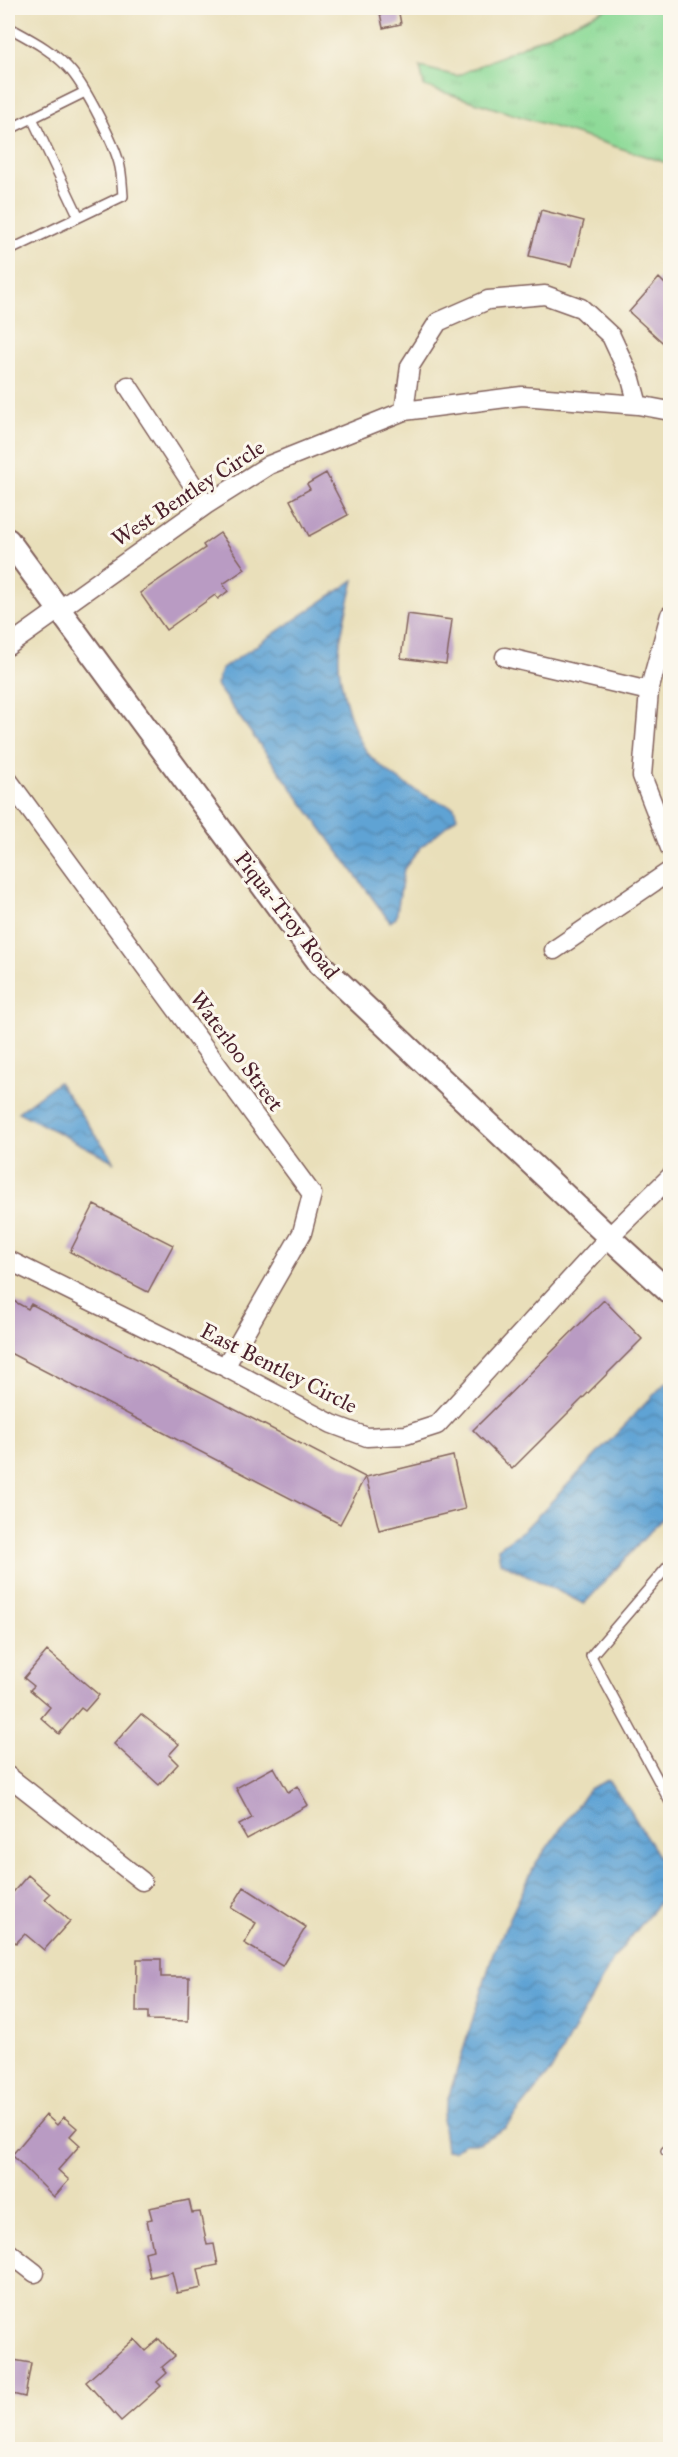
<svg xmlns="http://www.w3.org/2000/svg" width="678" height="2457" font-family="'IM FELL Great Primer',serif">
<style>
.grass{fill:url(#grass-tufts);stroke:#6c7c62;stroke-width:1.5}
.water{fill:url(#water-waves);stroke:#546180;stroke-width:1.5}
.building{fill:#b99bc3}
.lines{fill:none;stroke-linecap:round;stroke-linejoin:round}
.service-casing{stroke:#82625d;stroke-width:12}
.minor-casing{stroke:#82625d;stroke-width:21}
.tertiary-casing{stroke:#82625d;stroke-width:26}
.service{stroke:#fff;stroke-width:9}
.minor{stroke:#fff;stroke-width:18}
.tertiary{stroke:#fff;stroke-width:22}
.labels{text-anchor:middle;dominant-baseline:central;stroke-width:6;stroke-linejoin:round;paint-order:stroke}
.street-label{font-size:22px;fill:#4a1f2b;stroke:#fbf7ec}
</style>
<defs>
<pattern id="grass-tufts" width="24" height="20" patternUnits="userSpaceOnUse" patternTransform="scale(1.5)"><rect width="24" height="20" fill="#8eda98"/><path d="M3 7l-1-3M5 7V3M7 7l1-3M15 17l-1-3M17 17v-4M19 17l1-3" fill="none" stroke="#7cbb83"/></pattern>
<pattern id="water-waves" width="16" height="10" patternUnits="userSpaceOnUse" patternTransform="scale(1.5)"><rect width="16" height="10" fill="#5fa3d4"/><path d="M0 5q4-4 8 0t8 0" fill="none" stroke="#5084ac"/></pattern>
</defs>
<rect width="100%" height="100%" fill="#fbf7ec"/>
<filter id="ink" filterUnits="userSpaceOnUse"><feTurbulence type="fractalNoise" baseFrequency=".0167" numOctaves="2"/><feDisplacementMap in="SourceGraphic" scale="12" xChannelSelector="R" yChannelSelector="G"/><feConvolveMatrix kernelMatrix="1 2 1 2 8 2 1 2 1" color-interpolation-filters="sRGB"/></filter>
<filter id="wash" filterUnits="userSpaceOnUse"><feTurbulence type="fractalNoise" baseFrequency=".008" numOctaves="4" result="noise"/><feDisplacementMap in="SourceGraphic" scale="24" xChannelSelector="R" yChannelSelector="G"/><feGaussianBlur stdDeviation="1.35" result="paint"/><feColorMatrix in="noise" values="0 0 0 0 0 0 0 0 0 0 0 0 0 0 0 0 0 1.4 0 .05"/><feComposite in="paint" operator="in"/></filter>
<g filter="url(#wash)">
<rect width="100%" height="100%" fill="#e9dfba"/>
<path class="grass" d="M608 8H670V164L424 86 420 67 457 76Z"/>
<path class="water" d="M354 580C349 603 341 628 339 652 337 680 354 742 374 760 397 781 425 798 454 807L457 817 421 847 404 869 396 918 390 922 216 685 221 670 229 664Z
M58 1082 115 1162 18 1112Z
M666 1382 670 1386V1510L584 1604 500 1562 498 1548 525 1529Z
M608 1780 630 1810 661 1861 666 1894 614 1958 551 2071 505 2128 479 2143H465L453 2151 446 2150 442 2118 493 1954 536 1863 589 1789Z"/>
<g id="blocks">
<path class="building" d="M379 8H398L401 24 383 28Z
M541 210 584 221 572 266 529 256Z
M659 278 670 289V349L629 312Z
M326 473 348 515 309 536 290 500 310 489 307 484Z
M220 533 245 569 223 584 228 591 218 599 215 595 166 630 140 593 205 548 203 545Z
M407 614 452 620 446 664 401 658Z
M94 1205 173 1245 148 1292 70 1252Z
M8 1298 28 1309 31 1304 365 1477 340 1524 8 1352Z
M604 1300 642 1339 512 1469 473 1430Z
M453 1456 465 1509 379 1530 366 1477Z
M47 1651 99 1695 85 1711 81 1708 59 1734 41 1718 50 1707 30 1690 34 1686 24 1678Z
M141 1714 179 1744 169 1755 178 1764 159 1785 114 1744Z
M274 1767 288 1792 297 1786 308 1805 247 1839 239 1825 252 1818 236 1788Z
M28 1875 50 1894 45 1899 70 1921 44 1950 25 1934 16 1943 8 1935V1898Z
M244 1887 306 1927 282 1966 244 1943 256 1923 231 1908Z
M137 1959H161V1977H189L188 2021 148 2020V2012H136Z
M46 2115 57 2125 64 2117 77 2128 70 2136 80 2145 58 2170 69 2180 54 2197 12 2155Z
M189 2200 192 2213 200 2212 207 2245 214 2244 218 2265 198 2269 202 2288 177 2293 172 2272 150 2277 145 2252 153 2250 147 2220 152 2219 149 2208Z
M134 2339 145 2351 159 2339 175 2356 162 2367 167 2373 157 2382 161 2386 121 2421 86 2382Z
M8 2359 31 2363 25 2397 8 2393Z"/>
</g>
</g>
<g filter="url(#ink)">
<use href="#blocks" fill-opacity="0" stroke="#82625d" stroke-width="1.5"/>
<g class="lines">
<defs>
<path id="service" d="M8 27C30 39 56 52 72 72 86 89 114 143 119 163 122 173 122 185 123 196L8 251
M32 118 79 217
M8 130 85 92
M670 1564 591 1656 670 1802
M666 2151 670 2148"/>
<path id="minor" d="M128 386 206 505
M404 411 410 366 438 322 488 300 545 295 581 308 611 336 631 379 638 405
M670 615 649 691 642 776 670 848
M8 646 206 505 269 465 404 411 522 396 638 405 670 411
M505 657 649 691
M8 780 312 1194 302 1233 225 1367
M554 950 670 871
M8 1260 225 1367 332 1424 367 1437 406 1435 437 1425 609 1237 670 1177
M8 1776 142 1881
M8 2252 35 2273"/>
<path id="tertiary" d="M8 540 320 964 609 1237 670 1293"/>
</defs>
<use href="#service" class="service-casing"/>
<use href="#minor" class="minor-casing"/>
<use href="#tertiary" class="tertiary-casing"/>
<use href="#service" class="service"/>
<use href="#minor" class="minor"/>
<use href="#tertiary" class="tertiary"/>
</g>
</g>
<g class="labels">
<g class="street-label">
<text transform="translate(188 493) rotate(-33)">West Bentley Circle</text>
<text transform="translate(287 915) rotate(52)">Piqua-Troy Road</text>
<text transform="translate(237 1051) rotate(54)">Waterloo Street</text>
<text transform="translate(279 1368) rotate(27)">East Bentley Circle</text>
</g>
</g>
<rect width="678" height="2457" fill="none" stroke="#fbf7ec" stroke-width="30"/>
</svg>
